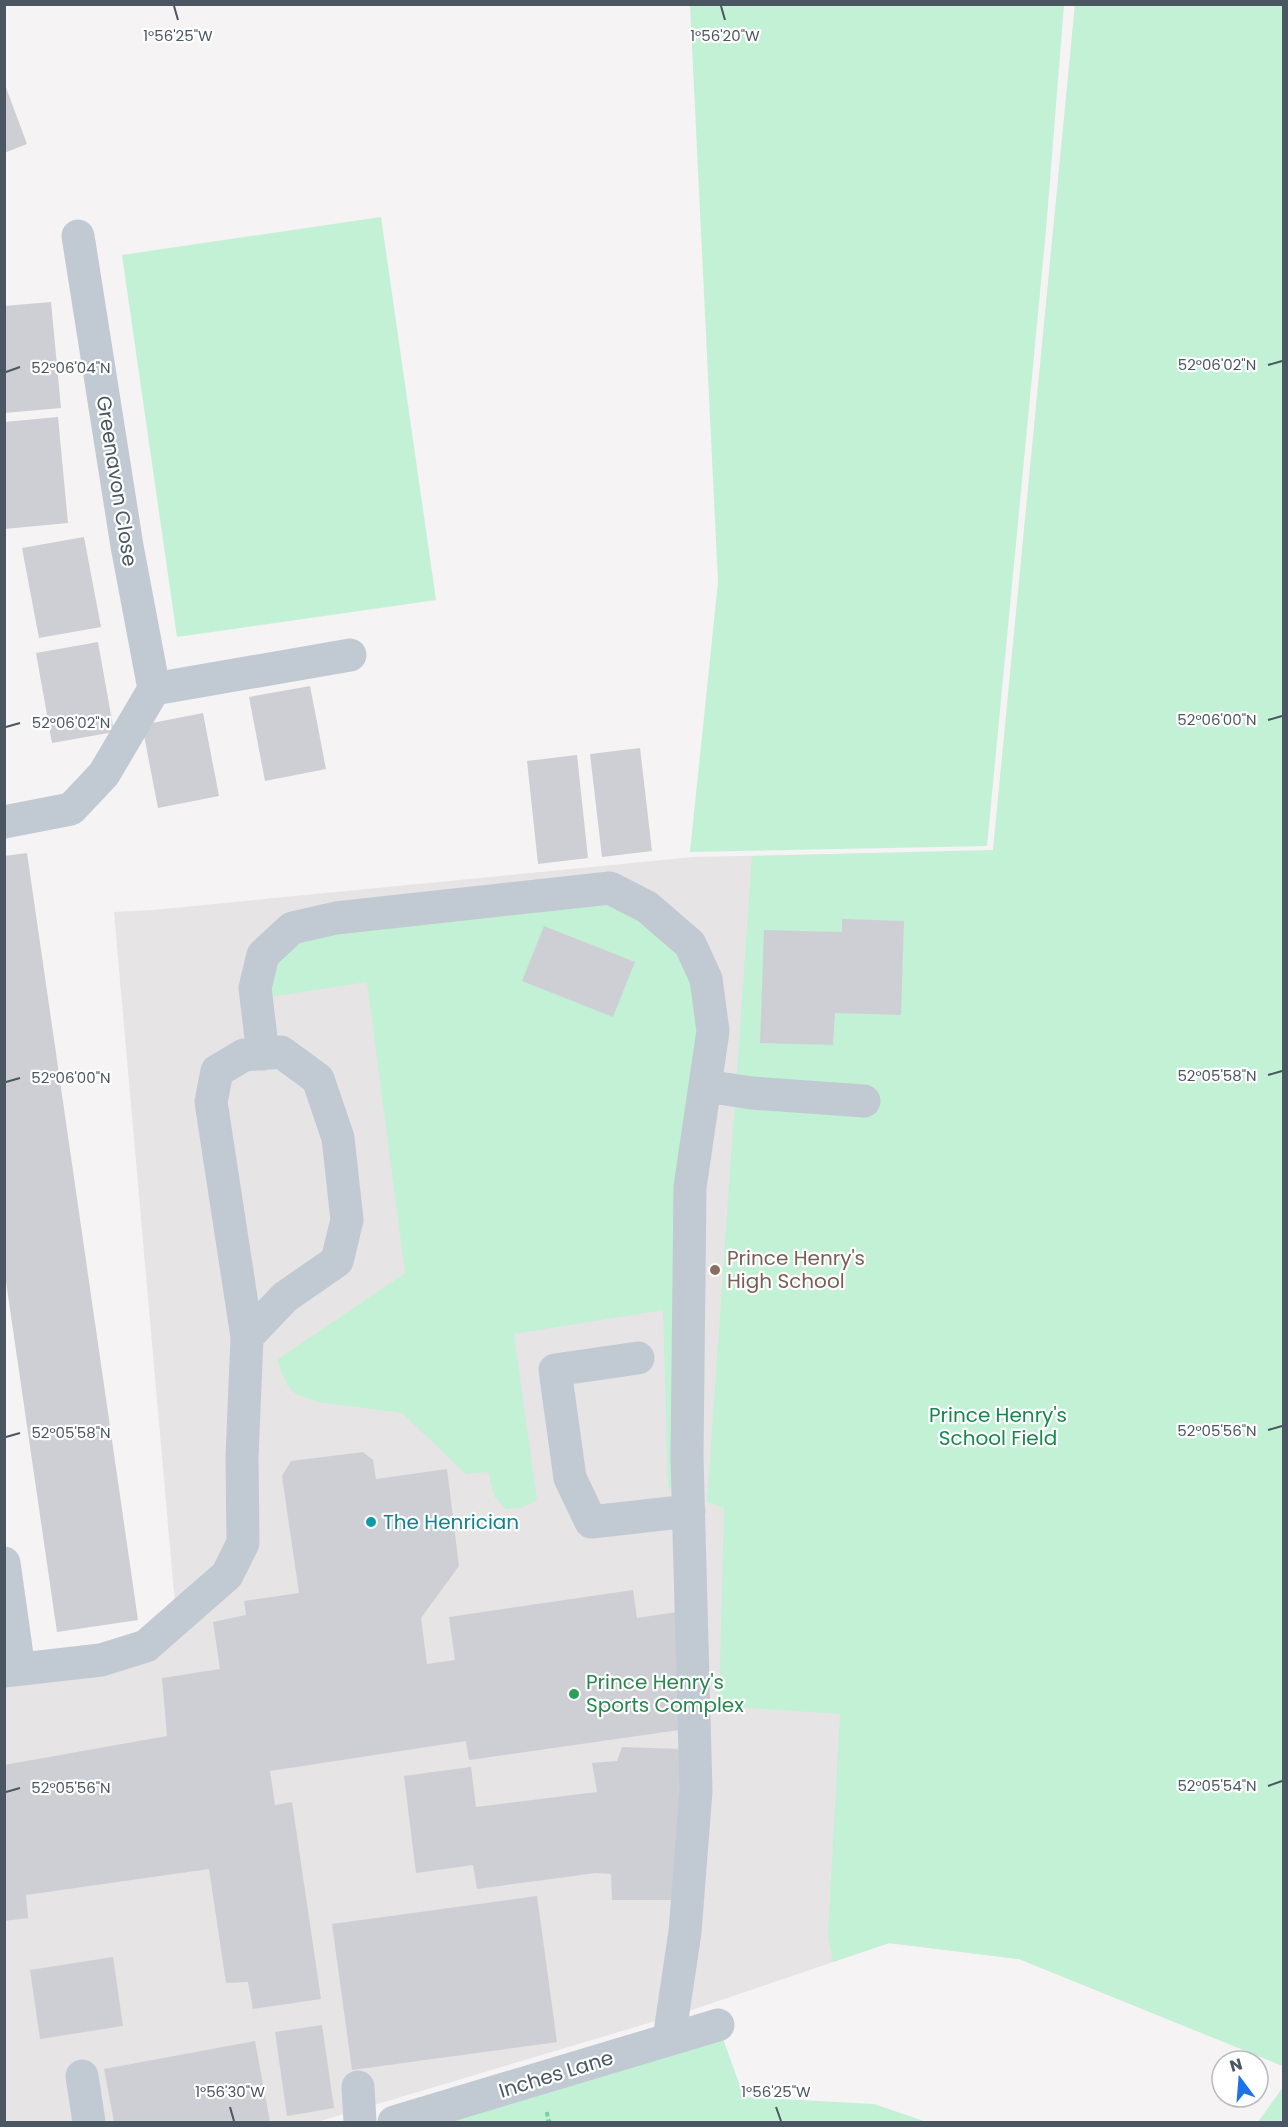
<svg xmlns="http://www.w3.org/2000/svg" width="1288" height="2127" font-family="Poppins,sans-serif">
<style>
.education{fill:#e6e4e5}
.green{fill:#c3f1d5}
.building{fill:#cdcfd5}
.lines{fill:none;stroke-linecap:round;stroke-linejoin:round}
.path{stroke:#7ad0a6;stroke-width:4;stroke-dasharray:4.5 3;stroke-linecap:butt}
.minor{stroke:#c1cad2;stroke-width:33}
.ticks{fill:none;stroke:#4a5661;stroke-width:2}
.education-dot{fill:#8d6e63;stroke:#fff;stroke-width:2}
.culture-dot{fill:#0f9aa8;stroke:#fff;stroke-width:2}
.leisure-dot{fill:#2e9e5b;stroke:#fff;stroke-width:2}
.labels{text-anchor:middle;dominant-baseline:central;stroke-width:4.5;stroke-linejoin:round;paint-order:stroke}
.street-label{font-size:20px;fill:#4a5661;stroke:#fff}
.education-label{font-size:20px;fill:#785e54;stroke:#fff;text-anchor:start}
.park-label{font-size:20px;fill:#17864f;stroke:#fff}
.culture-label{font-size:20px;fill:#0d838f;stroke:#fff;text-anchor:start}
.leisure-label{font-size:20px;fill:#27864d;stroke:#fff;text-anchor:start}
.ticks-label{font-size:15px;text-anchor:middle;fill:#4a5661;stroke:#fff;stroke-width:4.5;stroke-linejoin:round;paint-order:stroke}
</style>
<rect width="100%" height="100%" fill="#f5f3f3"/>
<path class="education" d="M1075 5H1283V2066L1019 1959 889 1943 689 2011 317 2122H5V1671L177 1627 114 912 153 910 693 857 993 851Z"/>
<path class="green" d="M690 5H1064L1046 230 987 846 690 852 718 582Z
M1075 5H1283V2066L1019 1959 889 1943 833 1962 828 1935 840 1714 719 1706 724 1508 707 1502 752 856 993 850Z
M381 217 436 600 177 637 122 255Z
M610 888 706 979 688 1478 668 1490 663 1310 514 1334 537 1500 521 1508 506 1509 494 1496 488 1472 466 1474 402 1413 318 1402 296 1394 287 1385 277 1360 405 1273 367 982 257 999 292 928Z
M723 2039 744 2097 874 2104 927 2122H438Z
M1283 2087V2122H1258Z"/>
<path class="building" d="M4 82 27 144 4 153Z
M51 302 61 408 4 413V306Z
M58 417 68 523 4 529V422Z
M84 537 101 627 39 638 22 548Z
M98 642 114 732 52 743 36 653Z
M310 686 326 769 265 781 249 697Z
M203 713 219 796 158 808 142 725Z
M640 748 652 851 602 857 590 754Z
M577 755 588 858 538 864 527 761Z
M27 853 138 1620 57 1632 4 1268V856Z
M842 919 904 921 901 1015 835 1013 833 1045 760 1043 764 930 842 932Z
M544 926 635 962 613 1017 522 981Z
M363 1452 373 1460 376 1479 447 1469 459 1566 421 1618 427 1664 455 1660 449 1617 633 1590 637 1618 677 1612 693 1728 469 1760 466 1741 270 1771 275 1805 292 1802 321 1999 253 2009 248 1982 226 1983 209 1869 26 1895 28 1918 4 1921V1765L167 1736 162 1678 220 1669 213 1622 246 1615 244 1601 299 1593 282 1476 291 1461Z
M622 1747 682 1749 675 1900H612L611 1874 596 1873 477 1889 473 1865 416 1873 404 1776 471 1767 476 1807 597 1792 592 1763 617 1761Z
M537 1896 557 2042 352 2070 332 1924Z
M113 1957 123 2026 40 2039 30 1970Z
M322 2025 334 2108 287 2116 275 2032Z
M255 2041 270 2122H114L104 2069Z"/>
<g class="lines">
<path class="path" d="M547 2112 548 2120 550 2122"/>
<path class="minor" d="M154 689 350 655
M4 822 71 809 104 774 154 689 127 546 78 236
M263 1054 255 988 263 955 292 928 336 918 610 888 647 907 690 944 706 979 713 1031 690 1187 687 1457 696 1791 685 1932 669 2039
M705 1086 752 1093 864 1101
M638 1358 555 1370 570 1478 591 1522 689 1511
M4 1563 19 1669
M4 1671 101 1660 146 1646 227 1575 243 1543 242 1457 247 1337 211 1102 217 1071 244 1055 281 1052 318 1079 338 1138 347 1220 337 1261 285 1297 247 1337
M82 2076 89 2122
M358 2087 360 2122
M394 2122 718 2025"/>
</g>
<path class="ticks" d="M174 6 178 20M721 6 725 20M1268 365 1282 361M6 372 20 367M1268 720 1282 716M6 727 20 723M1268 1075 1282 1071M6 1082 20 1078M1268 1430 1282 1426M6 1437 20 1433M1268 1786 1282 1781M6 1792 20 1788M230 2107 234 2121M776 2107 781 2121"/>
<circle class="education-dot" cx="715" cy="1270" r="6"/>
<circle class="culture-dot" cx="371" cy="1522" r="6"/>
<circle class="leisure-dot" cx="574" cy="1694" r="6"/>
<g class="labels">
<g class="street-label">
<text transform="translate(117 481) rotate(81)">Greenavon Close</text>
<text transform="translate(556 2074) rotate(-17)">Inches Lane</text>
</g>
<g class="education-label">
<text x="727" y="1258">Prince Henry's<tspan x="727" dy="23">High School</tspan></text>
</g>
<g class="park-label">
<text x="998" y="1415">Prince Henry's<tspan x="998" dy="23">School Field</tspan></text>
</g>
<g class="culture-label">
<text x="383" y="1522">The Henrician</text>
</g>
<g class="leisure-label">
<text x="586" y="1682">Prince Henry's<tspan x="586" dy="23">Sports Complex</tspan></text>
</g>
</g>
<g class="ticks-label">
<text x="178" y="41">1°56'25"W</text>
<text x="725" y="41">1°56'20"W</text>
<text x="1217" y="370">52°06'02"N</text>
<text x="71" y="373">52°06'04"N</text>
<text x="1217" y="725">52°06'00"N</text>
<text x="71" y="728">52°06'02"N</text>
<text x="1217" y="1081">52°05'58"N</text>
<text x="71" y="1083">52°06'00"N</text>
<text x="1217" y="1436">52°05'56"N</text>
<text x="71" y="1438">52°05'58"N</text>
<text x="1217" y="1791">52°05'54"N</text>
<text x="71" y="1793">52°05'56"N</text>
<text x="230" y="2097">1°56'30"W</text>
<text x="776" y="2097">1°56'25"W</text>
</g>
<rect width="1288" height="2127" fill="none" stroke="#4a5661" stroke-width="12"/>
<g transform="translate(1240 2079) rotate(344)"><circle r="28" fill="#ffffff" stroke="#b7bbc0" stroke-width="1.5"/>
<path d="M0-4.5L10 22L0 15L-10 22Z" fill="#1a73e8"/>
<text y="-9" font-size="16" font-weight="bold" text-anchor="middle" fill="#4a5661">N</text>
</g>
</svg>
